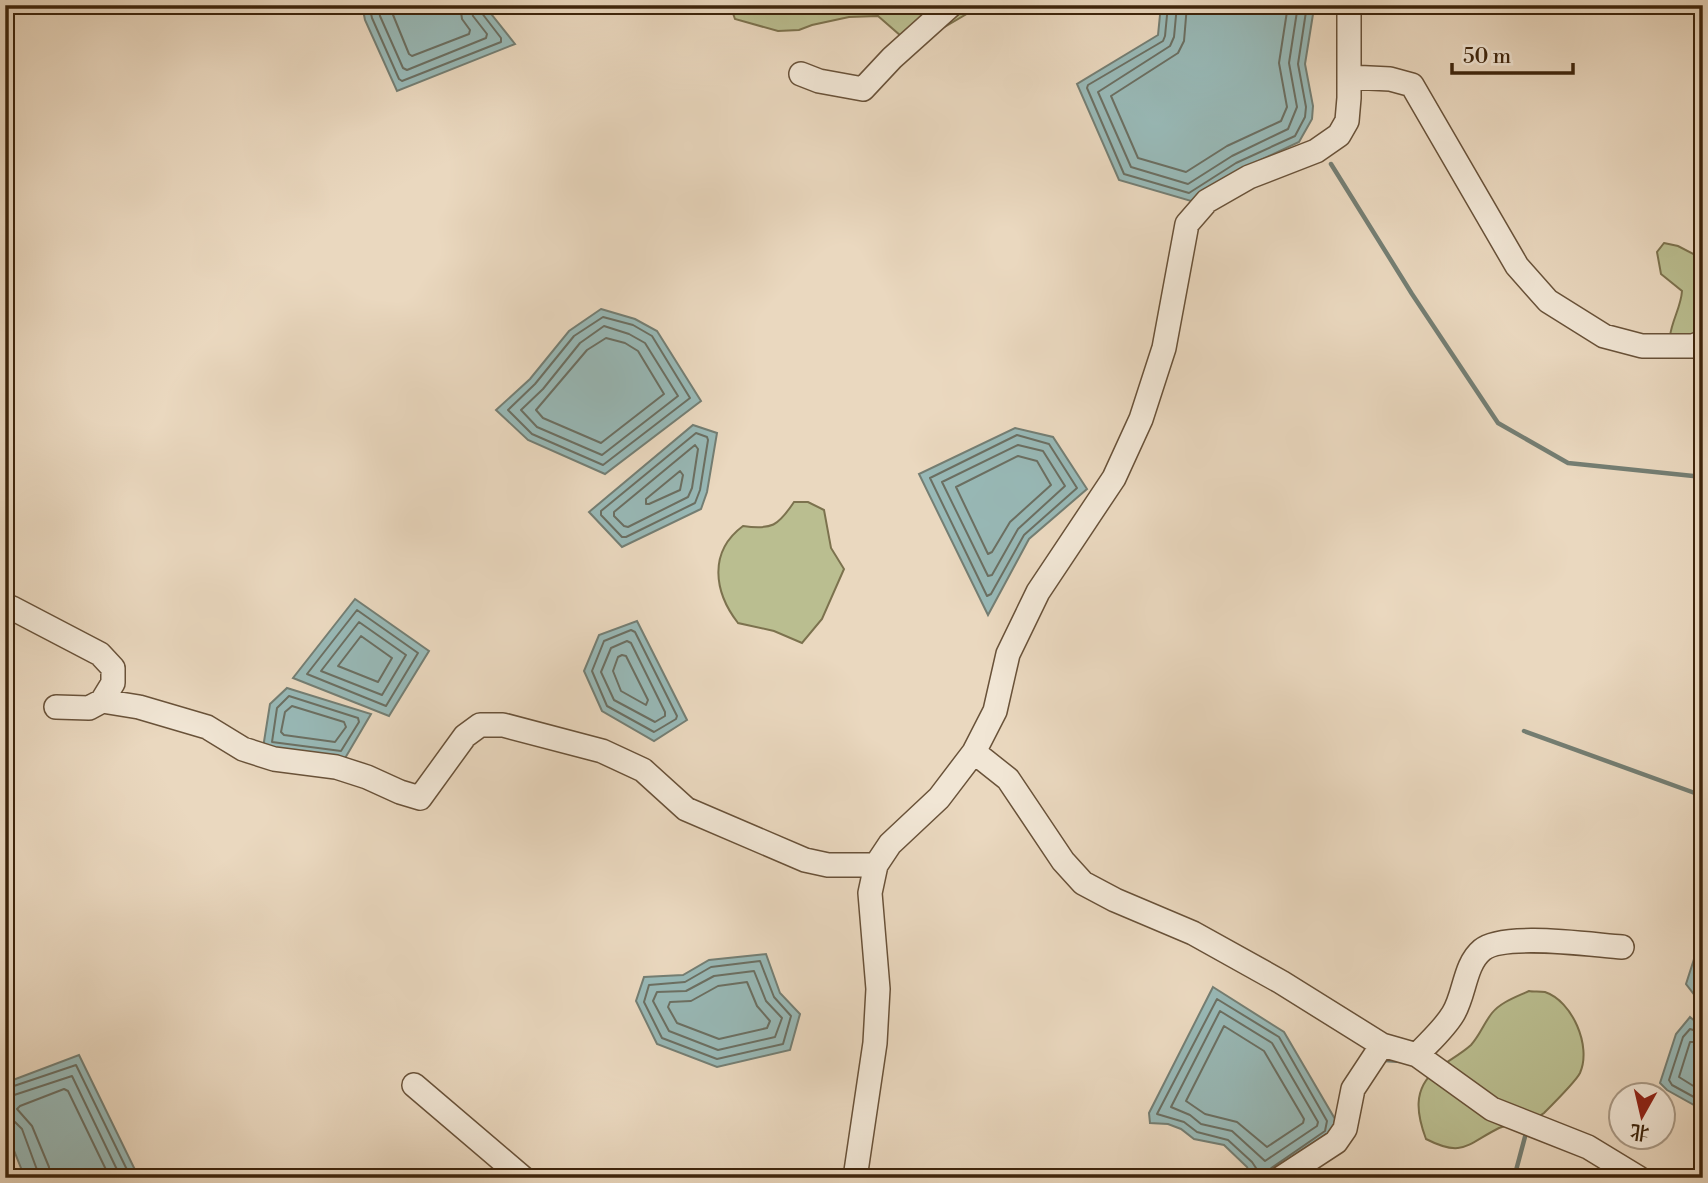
<svg xmlns="http://www.w3.org/2000/svg" width="1708" height="1183" font-family="'Libre Bodoni','Noto Serif SC',serif">
<style>
.green{fill:#babe90;stroke:#7c724e;stroke-width:2}
.water{fill:#98b9b7;stroke:#747e73;stroke-width:2}
.lines{fill:none;stroke-linecap:round;stroke-linejoin:round}
.shore{stroke:#6b6f62;stroke-width:2}
.stream{stroke:#747e73;stroke-width:4.5}
.minor-casing{stroke:#695239;stroke-width:26}
.minor{stroke:#f1e6d5;stroke-width:23}
</style>
<rect width="100%" height="100%" fill="#ead8bf"/>
<filter id="stains"><feTurbulence type="fractalNoise" baseFrequency=".00286" numOctaves="4"/><feColorMatrix values="0 0 0 0 .2 0 0 0 0 .09 0 0 0 0 .02 0 0 0 .5 -.17"/></filter>
<radialGradient id="worn" r=".72"><stop offset=".6" stop-color="#630" stop-opacity="0"/><stop offset="1" stop-color="#630" stop-opacity=".3"/></radialGradient>
<path class="green" d="M730 5H974L975 9 924 39 901 36 878 16 849 17 812 25 799 30 778 31 735 19Z
M1664 243 1678 246 1703 259V342L1670 336C1672 320 1681 307 1682 291L1661 274 1657 252Z
M794 502H808L824 510 831 548 844 569 822 619 802 643 774 631 738 623C714 592 708 552 743 526 772 530 778 526 794 502Z
M1529 991C1533 992 1540 991 1545 992 1572 1001 1592 1046 1580 1073 1576 1081 1551 1106 1544 1113 1536 1120 1511 1123 1499 1128 1467 1144 1463 1158 1426 1139 1417 1115 1412 1089 1436 1070 1447 1061 1460 1055 1471 1045 1480 1035 1484 1023 1492 1013 1501 1002 1516 997 1529 991Z"/>
<path class="water" d="M362 5H484L515 44 397 91 365 20Z
M1161 5H1313L1314 8 1305 64 1313 106 1312 119 1299 142 1239 170 1191 201 1119 180 1077 84 1158 35Z
M601 309 635 319 657 331 701 401 605 474 528 440 496 410 530 379 569 331Z
M693 425 717 433 707 492 701 509 622 547 589 512Z
M1015 428 1053 437 1087 489 1029 539 988 615 919 474Z
M355 599 429 651 389 716 293 678Z
M637 621 687 720 654 741 602 711 584 671 599 635Z
M287 688 371 714 344 760 263 748 270 704Z
M1703 931V1006L1686 984Z
M766 954 780 993 800 1014 790 1050 717 1067 657 1044 636 1001 644 977 683 975 709 960Z
M1213 987 1284 1032 1335 1119 1332 1134 1269 1178H1252L1247 1167 1224 1145 1194 1139 1181 1129 1168 1124 1150 1123 1149 1113Z
M1690 1017 1703 1028V1110L1667 1090 1660 1083 1676 1034Z
M79 1055 139 1178H25L5 1128V1083Z"/>
<g class="lines">
<path class="shore" d="M369 5 372 18 399 79 402 81 501 42V38L481 12 479 5
M378 5 380 16 403 68 407 70 486 38 487 34 473 16 470 5
M389 5 409 54 412 56 469 34 470 30 462 19 460 5
M1168 5 1165 36 1163 41 1088 85 1087 88 1124 174 1189 193 1236 163 1295 136 1305 117 1306 107 1298 64 1307 5
M1177 5 1174 37 1170 46 1098 92 1131 167 1188 184 1232 156 1288 129 1297 107 1289 63 1298 5
M1187 5 1184 41 1178 53 1111 96 1138 158 1186 172 1227 146 1281 121 1287 107 1279 63 1288 5
M603 317 633 325 652 336 690 398 603 465 532 434 508 410 535 384 574 336Z
M604 326 629 334 645 343 678 396 602 455 537 427 521 410 543 389 580 343Z
M606 338 625 343 638 351 664 394 601 443 543 418 536 410 587 350Z
M696 433 707 437 708 440 700 490 695 503 626 537H622L601 515V511Z
M1017 435 1049 444 1077 488 1024 535 991 594 987 596 930 478Z
M695 445 698 449 692 488 688 497 628 527 624 526 614 516V512Z
M1018 445 1043 451 1065 486 1018 529 992 575 988 576 942 482Z
M1018 456 1037 461 1051 485 1010 522 992 552 988 554 956 487Z
M680 471 683 475 680 490 649 504H646V499Z
M357 610 418 653 386 706 307 674Z
M359 622 406 655 382 695 321 671Z
M631 630 635 632 677 716 676 719 654 732 607 706 592 671 604 641Z
M361 636 392 658 378 682 338 666Z
M627 641 631 643 665 712V716L655 722 614 700 601 672 611 648Z
M622 655 626 656 648 700 646 705 621 691 613 671 618 657Z
M289 696 358 718 359 722 341 751 272 742 277 708Z
M292 706 344 722 346 727 335 742 284 735 281 732 285 712Z
M760 961 774 997 791 1016 783 1044 717 1059 662 1038 644 1002 649 985 685 982 711 967Z
M754 971 766 1001 782 1018 775 1037 718 1050 669 1031 653 1001 657 992 686 991 714 976Z
M747 982 757 1006 770 1021 767 1028 719 1039 677 1023 668 1007 670 1002 691 1001 718 986Z
M1220 1011 1272 1043 1318 1122 1317 1126 1265 1161 1232 1131 1201 1124 1190 1115 1171 1107Z
M1224 1026 1264 1051 1304 1119 1303 1123 1267 1147 1237 1122 1205 1114 1186 1101Z
M1703 1033 1690 1029 1683 1037 1669 1080 1672 1085 1703 1102
M1703 1042H1690L1679 1077 1703 1092
M5 1089 76 1065 131 1178
M5 1098 72 1076 121 1178
M5 1120 15 1122 22 1129 40 1178
M50 1178 49 1167 32 1126 17 1109 20 1106 64 1089 68 1091 110 1178
M1259 1178 1258 1171 1252 1162 1228 1140 1197 1132 1184 1122 1157 1114 1217 999 1279 1037 1327 1121 1325 1131 1270 1169 1266 1178"/>
<path class="stream" d="M1331 164 1412 294 1498 423 1568 463 1703 477
M1524 731 1703 796
M1385 1060 1401 1061
M1514 1178 1526 1133"/>
<defs>
<path id="minor" d="M801 74 819 81 863 89 892 58 951 5
M1349 77 1390 79 1412 85 1517 266 1548 301 1604 336 1642 346H1693L1703 342
M5 609 12 608 100 654 113 668V683L102 701
M56 707 89 708 102 701 139 707 207 727 243 749 274 759 336 767 367 777 400 792 420 798 465 736 480 725H503L602 751 643 770 686 809 805 860 828 865H876
M974 752 1008 779 1063 861 1083 883 1115 900 1193 933 1281 982 1382 1045 1417 1055 1492 1109 1588 1147 1639 1178
M1417 1055C1429 1042 1444 1029 1453 1014 1465 995 1464 965 1482 950 1503 932 1592 945 1622 947
M414 1085 523 1178
M855 1178 875 1043 878 989 870 893 876 865 890 844 939 798 974 752 995 711 1008 654 1038 592 1114 478 1141 419 1164 348 1187 224 1207 201 1249 177 1316 151 1339 135 1347 121 1349 98V5
M1281 1178 1336 1142 1345 1129 1353 1089 1382 1045"/>
</defs>
<use href="#minor" class="minor-casing"/>
<use href="#minor" class="minor"/>
</g>
<rect width="1708" height="1183" fill="none" stroke="#ead8bf" stroke-width="28"/>
<rect x="7" y="7" width="1694" height="1169" fill="none" stroke="#3e250c" stroke-width="3.5"/>
<rect x="14" y="14" width="1680" height="1155" fill="none" stroke="#3e250c" stroke-width="2"/>
<g transform="translate(1642 1116) rotate(188)"><circle r="33" fill="#f1e6d5" stroke="#a99985" stroke-width="2"/>
<path d="M0-5L12 26L0 18L-12 26Z" fill="#8f2418"/>
<text y="-10" font-size="19" font-weight="bold" text-anchor="middle" fill="#3e250c">北</text>
</g>
<path d="M1452 63v10h121v-10" fill="none" stroke="#3e250c" stroke-width="3.5"/>
<text x="1463" y="63" font-size="21" fill="#3e250c" stroke="#f1e6d5" stroke-width="5" paint-order="stroke">50 m</text>
<rect width="100%" height="100%" filter="url(#stains)"/>
<rect width="100%" height="100%" fill="url(#worn)"/>
</svg>
